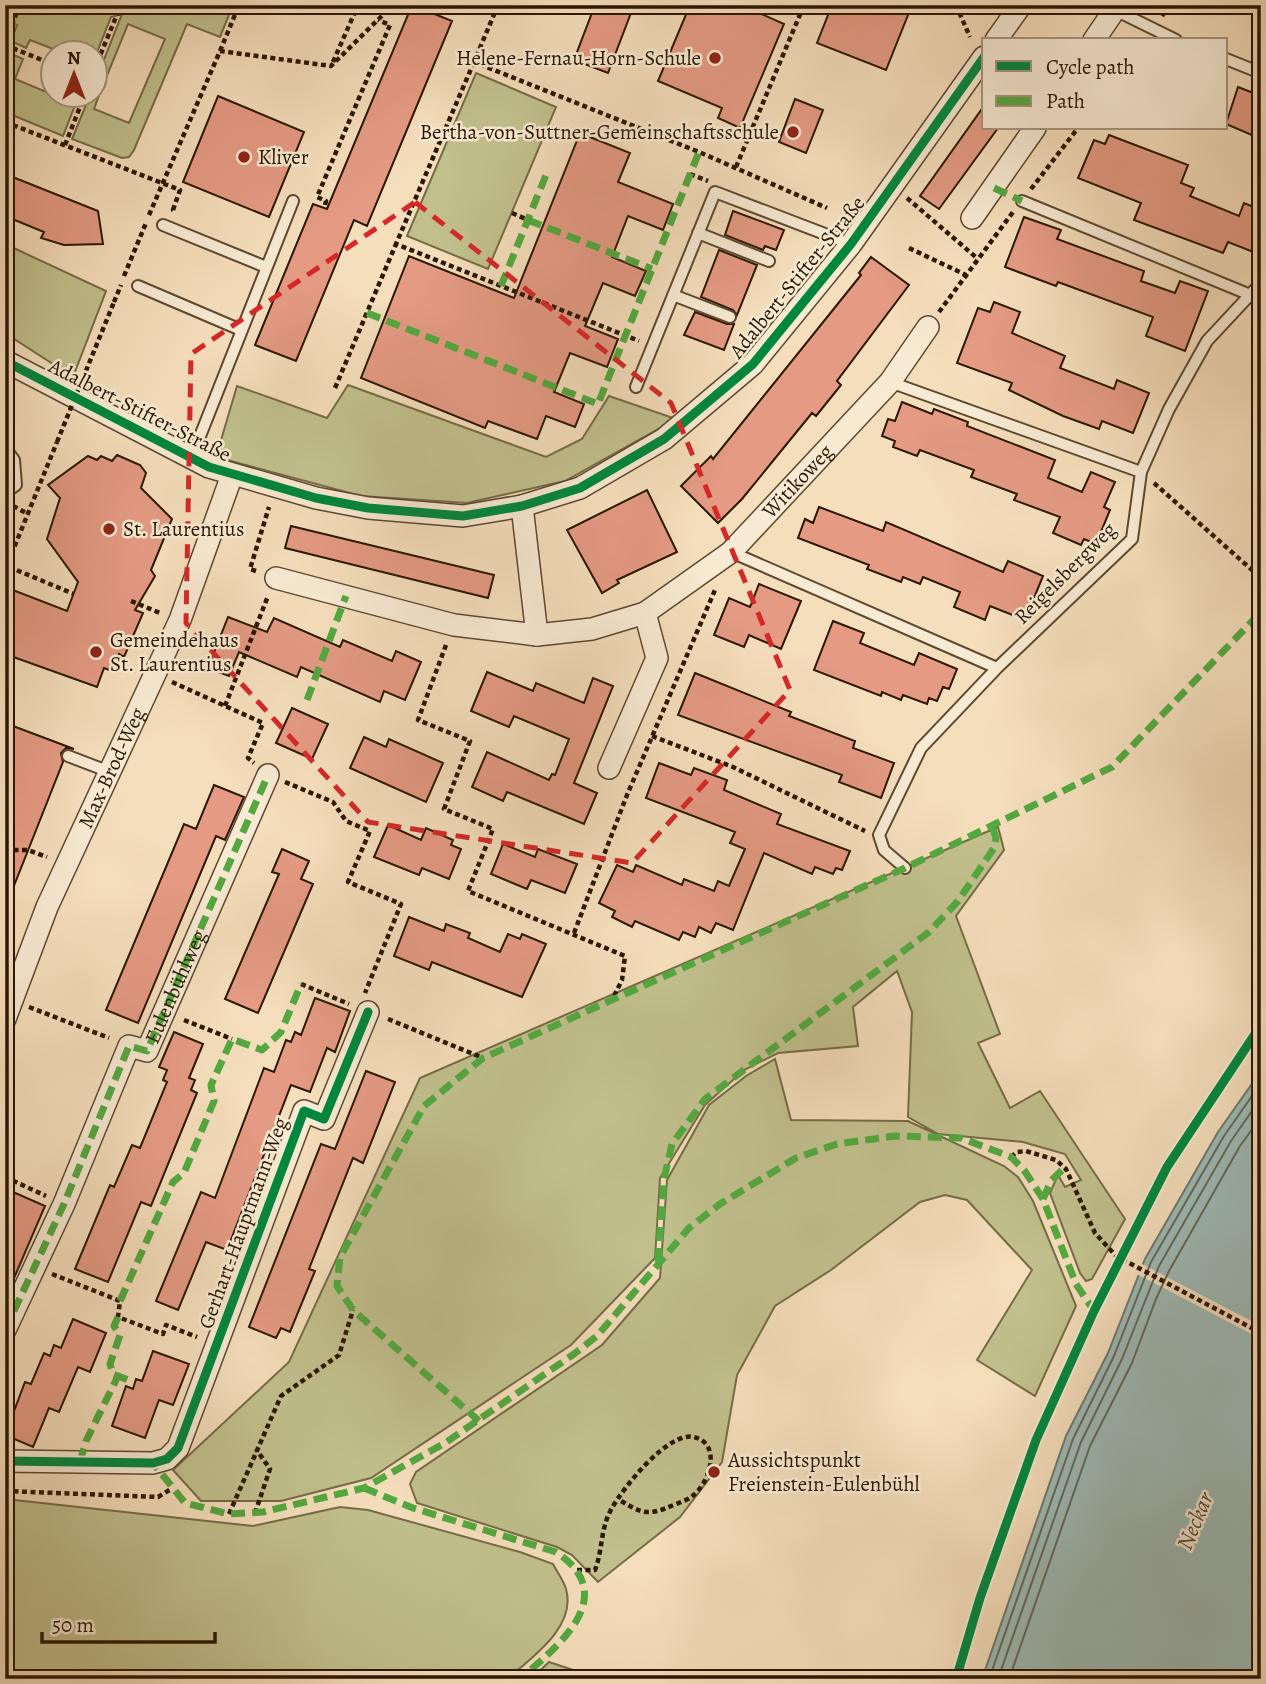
<svg xmlns="http://www.w3.org/2000/svg" width="1266" height="1684" font-family="Alegreya,serif">
<style>
.green{fill:#c1c08d;stroke:#766b47;stroke-width:2}
.water{fill:#9dbbb7;stroke:#6f796e;stroke-width:2}
.pier{fill:#f5debc}
.lines{fill:none;stroke-linecap:round;stroke-linejoin:round}
.shore{stroke:#64685c;stroke-width:2}
.building{fill:#e49a83;stroke:#2a1601;stroke-width:2}
.service-casing{stroke:#5d4830;stroke-width:14}
.minor-casing{stroke:#5d4830;stroke-width:24}
.path{stroke:#2a1601;stroke-width:4.5;stroke-dasharray:5 3.5;stroke-linecap:butt}
.service{stroke:#f8ead3;stroke-width:10}
.minor{stroke:#f8ead3;stroke-width:21}
.path-bridge{stroke:#2a1601;stroke-width:4.5;stroke-dasharray:5 3.5;stroke-linecap:butt}
.quiet{stroke:#53a940;stroke-width:7;stroke-dasharray:14 7;stroke-linecap:butt}
.cycleway-casing{stroke:#f8ead3;stroke-width:13}
.cycleway{stroke:#00873e;stroke-width:9}
.marked{fill:none;stroke:#d62828;stroke-width:5;stroke-dasharray:14 9;stroke-linejoin:round}
.poi-dot{fill:#8f2418;stroke:#f8ead3;stroke-width:2.5}
.labels{text-anchor:middle;dominant-baseline:central;stroke-width:5;stroke-linejoin:round;paint-order:stroke}
.poi-label{font-size:21px;fill:#2a1601;stroke:#f8ead3;text-anchor:start}
.street-label{font-size:21px;fill:#2a1601;stroke:#f8ead3}
.water-label{font-size:23px;font-style:italic;fill:#525041;stroke:#f8ead3}
</style>
<rect width="100%" height="100%" fill="#f5debc"/>
<filter id="stains"><feTurbulence type="fractalNoise" baseFrequency=".00286" numOctaves="4"/><feColorMatrix values="0 0 0 0 .2 0 0 0 0 .09 0 0 0 0 .02 0 0 0 .5 -.17"/></filter>
<radialGradient id="worn" r=".72"><stop offset=".6" stop-color="#630" stop-opacity="0"/><stop offset="1" stop-color="#630" stop-opacity=".3"/></radialGradient>
<path class="green" d="M5 5H233L220 37 187 24 134 150 129 157 122 158 72 139 90 95 94 94 95 87 101 90 94 109 129 123 165 39 128 24 106 78 98 75 122 14 111 17 95 57 94 52H61L30 40 26 48 11 41 17 25 5 20Z
M7 52 23 59 15 79 68 101 71 95H79L63 136 5 112Z
M476 73 556 107 488 269 407 236Z
M5 244 106 291 73 377 5 333Z
M348 385 546 457 582 439 609 396 676 419 565 481 467 503 361 496 216 457 237 386 327 418Z
M998 827 1004 850 956 916 1000 1034 978 1043 1010 1108 1040 1091 1125 1219 1092 1279 1086 1281 1080 1273 1050 1193 1058 1175 1065 1187 1081 1180 1065 1154 1023 1142 938 1134 908 1117 912 1012 897 971 853 1007 858 1046 778 1053 744 1070 705 1105 660 1178 655 1258 571 1345 371 1478 281 1501H201L173 1470 289 1362 420 1078Z
M775 1059 791 1120 908 1121 1004 1166 1018 1177 1033 1201 1076 1306 1035 1396 977 1360 1032 1270 967 1200 945 1195 920 1202 831 1270 775 1306 737 1375 722 1462 680 1517 598 1582 572 1555 557 1547 417 1503 410 1484 416 1472 602 1345 660 1278 667 1180 709 1105 746 1076Z
M5 1499 253 1526 340 1507 368 1510 520 1552 553 1564C557 1572 564 1581 566 1589 577 1627 531 1658 507 1679H5Z
M549 1662 600 1679H531Z"/>
<path class="water" d="M1261 1071V1679H982L1066 1436 1108 1353 1145 1259 1218 1132Z"/>
<path class="pier" d="M1140 1263 1261 1326V1339L1135 1273Z"/>
<g class="lines">
<path class="shore" d="M989 1679 1073 1439 1114 1356 1151 1262 1224 1136 1261 1083
M998 1679 1081 1442 1122 1359 1159 1266 1231 1141 1261 1098
M1009 1679 1090 1446 1132 1363 1156 1299 1169 1271 1240 1146 1261 1117"/>
</g>
<path class="building" d="M412 5 452 21 367 226 354 220 296 361 255 345 313 204 327 209Z
M595 5H634L608 73 574 60Z
M690 5H741L784 24 740 128 718 118 722 108 658 81Z
M832 5H912L886 70 817 43Z
M1238 87 1261 96V139L1226 124Z
M218 96 304 132 269 217 183 182Z
M795 99 823 110 806 153 779 142Z
M984 106V128H998L939 209 920 196Z
M580 133 630 153 618 182 673 204 663 230 628 216 612 257 646 271 635 296 603 283 585 326 618 339 607 367 570 353 554 392 584 404 575 427 546 416 537 439 488 421 485 428 361 378 409 256 514 298Z
M1109 135 1188 165 1181 183 1194 188 1190 196 1239 216 1244 203 1261 210V255L1228 242 1223 253 1134 220 1141 203 1078 178 1094 140 1105 144Z
M5 174 98 211 103 244 64 245 41 238 44 232 5 216Z
M733 211 784 230 776 250 765 246 763 250 725 235Z
M1024 217 1061 230 1057 239 1144 271 1141 281 1175 293 1180 281 1208 291 1185 351 1146 336 1153 317 1058 282 1056 286 1005 267Z
M719 250 757 265 737 315 733 310 701 297Z
M871 257 909 285 837 381 841 385 816 416 812 413 742 499 718 523 681 486 711 456 713 459 861 275 859 273Z
M994 302 1020 312 1012 333 1065 356 1060 368 1114 389 1117 380 1149 393 1133 433 1102 421 1099 429 1063 416 1009 390 1012 383 957 363 978 308 990 312Z
M695 312 727 324H734L724 350 684 335Z
M902 402 932 414 934 409 968 422 967 426 1055 460 1048 478 1082 492 1091 472 1115 482 1104 507 1110 510 1096 544 1084 539 1081 545 1053 533 1060 517 1014 500 1017 494 971 477 974 470 920 450 917 456 893 447 895 441 882 436 888 419 895 421Z
M117 455 140 465 146 473 141 488 172 519 151 570 155 576 135 610 143 613 124 657 119 654 112 671 104 668 97 687 5 654V587L67 611 78 582 47 539 60 498 48 485 88 456 97 460 101 456 112 461Z
M647 490 677 552 617 580 619 583 602 593 567 530Z
M819 507 883 531 886 522 1003 572 1008 561 1043 576 1025 620 990 606 985 620 954 607 960 592 923 577 920 584 903 577 901 582 867 569 869 565 798 538 805 519 813 523Z
M291 526 494 575 488 598 285 548Z
M759 584 801 601 781 649 749 635 744 647 714 635 729 598 750 607Z
M228 617 267 632 274 618 340 647 343 640 392 661 396 651 421 662 405 700 384 691 380 702 301 667 297 677 239 652 229 676 208 668Z
M833 621 864 633 860 643 914 665 919 653 957 669 949 689 943 687 937 701 929 698 927 704 903 695 901 700 882 692 881 696 814 670Z
M487 672 533 691 536 683 584 703 593 678 613 686 574 783 597 793 584 824 507 792 503 801 472 787 487 752 549 780 552 774 555 775 569 739 514 716 509 727 471 711Z
M695 673 791 712 789 716 855 741 853 748 894 763 881 798 839 782 842 775 678 715Z
M292 708 328 724 312 759 276 743Z
M5 723 74 749 66 748 61 753 63 762 6 906Z
M364 737 386 747 389 739 443 763 426 802 350 768Z
M659 763 691 775 694 768 727 780 724 790 781 814 777 824 850 851 842 870 836 868 833 874 815 867 812 874 764 853 733 930 716 923 711 933 699 927 695 937 683 932 679 940 635 921 632 927 612 917 615 911 599 903 617 865 633 872 636 865 682 885 684 879 714 891 718 881 729 886 745 849 730 843 735 832 646 798Z
M214 785 244 797 225 840 216 836 138 1023 106 1010 184 824 196 829Z
M388 825 421 840 426 828 453 840 451 845 461 849 449 879 422 868 419 875 374 857Z
M503 844 535 857 538 849 577 864 565 893 531 880 527 889 491 874Z
M282 849 309 861 301 879 313 884 258 1013 225 999 279 874 272 872Z
M409 917 444 931 446 924 470 933 468 938 500 952 508 934 520 939 522 934 546 944 522 997 432 962 429 970 394 956Z
M315 998 350 1011 335 1052 327 1048 310 1092 291 1085 227 1250 206 1242 178 1310 156 1301 201 1192 215 1198 264 1068 274 1072 286 1040 291 1042 295 1032 301 1035Z
M174 1032 203 1044 189 1078 195 1080 191 1090 197 1093 151 1206 141 1202 108 1282 75 1269 110 1185 114 1187 132 1145 140 1148 167 1082 163 1080 167 1070 159 1067Z
M366 1071 395 1082 363 1163 353 1158 309 1269 315 1271 290 1332 281 1328 276 1338 249 1327 321 1144 335 1149Z
M13 1192 45 1206 5 1299V1212Z
M73 1319 106 1333 90 1372 78 1367 59 1412 49 1408 33 1447 5 1435 25 1382 31 1384 44 1353 50 1356 54 1345 61 1348Z
M153 1351 189 1364 173 1405 159 1400 145 1438 112 1426 126 1386 133 1389 136 1379 142 1381Z"/>
<g class="lines">
<defs>
<path id="service" d="M1115 10 1176 40
M1226 59 1261 73
M1022 201 1248 294
M163 225 266 267
M698 233 769 261
M138 286 241 330
M673 295 730 317
M890 382 1141 472
M636 387 715 192 851 244
M5 448 14 460 16 485 5 493
M191 459 293 201
M731 552 997 668
M68 756 110 772
M905 868 884 850 879 835 921 748 997 668 1132 539 1141 472 1169 409 1207 341 1261 283"/>
<g id="minor">
<path d="M996 40 1021 5"/>
<path d="M1094 40 1118 5"/>
<path d="M972 218 1035 128"/>
<path d="M5 361 209 467 316 498 368 508 463 516 522 506 580 488 664 439 753 364 851 244 984 57"/>
<path d="M522 506 537 635"/>
<path id="s1" d="M276 578 454 625 537 635 592 629 645 613 731 552 890 382 928 327"/>
<path d="M609 768 657 658 645 613"/>
<path id="s2" d="M5 1019 47 907 180 620 232 475"/>
<path d="M5 1330 64 1204 129 1046 147 1051 268 775"/>
<path d="M5 1461 153 1463 167 1459 178 1448 304 1111 324 1119 368 1012"/>
</g>
</defs>
<use href="#service" class="service-casing"/>
<use href="#minor" class="minor-casing"/>
<path class="path" d="M498 5 474 62 699 152 827 208
M956 5 970 37
M1162 16 1170 5
M5 41 20 5
M5 45 52 64
M220 51 239 5
M333 62 358 5
M474 62 396 244 639 341
M94 70 121 5
M94 81 106 85
M5 122 180 190 173 210 175 211
M65 145 85 94
M736 167 804 5
M690 174 708 181
M1031 189 1078 128
M907 198 978 259
M325 205 326 201 317 197 390 25 378 20
M512 213 528 220
M149 215 220 51 331 66 393 5
M909 248 966 275
M124 276 146 223
M114 302 121 285
M939 312 1013 212
M335 388 396 244
M1154 483 1261 578
M13 506 28 514
M9 567 74 594
M5 570 57 442
M256 571 250 569 269 507
M131 601 160 613
M446 645 418 720 470 741 444 809 493 829 468 891 625 956 622 980 613 998
M172 682 263 723 248 758 254 763
M225 706 268 596
M652 736 733 767 865 831
M285 782 333 802 346 821 370 831 348 882 401 904 365 993
M5 850H28L47 857
M574 933 627 795 715 590
M301 984 349 1004
M29 1007 109 1038
M388 1019 483 1058
M184 1020 232 1039
M1011 1157 1017 1152 1026 1151 1056 1160 1066 1169 1095 1233 1116 1256 1261 1333
M5 1177 46 1196
M52 1274 120 1301 118 1317 163 1334 166 1325 197 1337
M5 1491 158 1497 171 1489
M255 1513 270 1469 256 1449
M229 1514 281 1396 339 1355 353 1310
M577 1570H595C603 1550 600 1528 612 1508 623 1488 668 1431 694 1437 723 1444 709 1485 691 1497 687 1500 681 1502 676 1504 648 1516 644 1515 618 1499"/>
<use href="#service" class="service"/>
<use href="#minor" class="minor"/>
<path class="path-bridge" d="M57 442 114 302"/>
<g class="quiet">
<path d="M994 188 1022 201"/>
<path d="M528 220 652 269"/>
<path d="M501 286 546 175"/>
<path d="M367 313 598 404 699 152"/>
<path d="M307 700 346 596"/>
<path d="M1043 1199 1051 1181 1065 1167"/>
<path d="M658 1262 664 1179 672 1144 705 1099 929 932 958 901 994 848 996 838 992 826"/>
<path d="M120 1301 173 1182 184 1173 214 1101 211 1085 232 1039 262 1050 281 1032 301 984"/>
<path d="M118 1317 114 1326 120 1335 110 1364 113 1374 131 1381"/>
<path id="s3" d="M5 1330 64 1204 129 1046 147 1051 268 775"/>
<path d="M479 1421 353 1310 337 1286 340 1257 424 1106 483 1058 905 868 1112 767 1261 612"/>
<path d="M159 1461 153 1463 185 1503 229 1514 263 1512 364 1488 445 1443 574 1354 597 1336 689 1228 720 1204 796 1158 837 1144 895 1136 961 1138 1011 1157 1024 1170 1043 1199 1076 1284 1094 1311"/>
<path d="M80 1462 86 1441 118 1376"/>
<path d="M364 1488 413 1508 556 1552C622 1596 558 1646 520 1679"/>
</g>
<defs>
<path id="cycleway" d="M5 361 209 467 316 498 368 508 463 516 522 506 580 488 664 439 753 364 851 244 984 57
M5 1461 153 1463 167 1459 178 1448 304 1111 324 1119 368 1012
M956 1679 980 1598 1036 1440 1094 1311 1167 1167 1261 1025"/>
</defs>
<use href="#cycleway" class="cycleway-casing"/>
<use href="#cycleway" class="cycleway"/>
</g>
<path class="marked" d="M415 202 671 403 790 690 632 863 368 822 186 623 191 354Z"/>
<g class="poi-dot">
<circle cx="715" cy="58" r="7"/>
<circle cx="793" cy="132" r="7"/>
<circle cx="244" cy="157" r="7"/>
<circle cx="109" cy="529" r="7"/>
<circle cx="96" cy="652" r="7"/>
<circle cx="714" cy="1472" r="7"/>
</g>
<g class="labels">
<g class="poi-label">
<text x="701" y="58" text-anchor="end">Helene-Fernau-Horn-Schule</text>
<text x="779" y="132" text-anchor="end">Bertha-von-Suttner-Gemeinschaftsschule</text>
<text x="258" y="157">Kliver</text>
<text x="123" y="529">St. Laurentius</text>
<text x="110" y="640">Gemeindehaus<tspan x="110" dy="24">St. Laurentius</tspan></text>
<text x="728" y="1460">Aussichtspunkt<tspan x="728" dy="24">Freienstein-Eulenbühl</tspan></text>
</g>
<g class="street-label">
<text transform="translate(797 277) rotate(-51)">Adalbert-Stifter-Straße</text>
<text transform="translate(140 410) rotate(27)">Adalbert-Stifter-Straße</text>
<text stroke="none"><textPath href="#s1" startOffset="581">Witikoweg</textPath></text>
<text transform="translate(1065 573) rotate(-45)">Reigelsbergweg</text>
<text stroke="none"><textPath href="#s2" startOffset="273">Max-Brod-Weg</textPath></text>
<text stroke="none"><textPath href="#s3" startOffset="399">Eulenbühlweg</textPath></text>
<text transform="translate(243 1223) rotate(-70)">Gerhart-Hauptmann-Weg</text>
</g>
<g class="water-label">
<text transform="translate(1195 1521) rotate(-67)">Neckar</text>
</g>
</g>
<rect width="1266" height="1684" fill="none" stroke="#f5debc" stroke-width="28"/>
<rect x="7" y="7" width="1252" height="1670" fill="none" stroke="#2a1601" stroke-width="3.5"/>
<rect x="14" y="14" width="1238" height="1656" fill="none" stroke="#2a1601" stroke-width="2"/>
<rect x="982" y="38" width="245" height="91" fill="#f8ead3" stroke="#a6957f" stroke-width="2"/>
<rect x="996" y="61" width="35" height="10" fill="#00873e" stroke="#a6957f" stroke-width="2"/>
<text x="1046" y="74" font-size="21" fill="#2a1601">Cycle path</text>
<rect x="996" y="96" width="35" height="10" fill="#53a940" stroke="#a6957f" stroke-width="2"/>
<text x="1046" y="108" font-size="21" fill="#2a1601">Path</text>
<g transform="translate(74 74)"><circle r="33" fill="#f8ead3" stroke="#a6957f" stroke-width="2"/>
<path d="M0-5L12 26L0 18L-12 26Z" fill="#8f2418"/>
<text y="-10" font-size="19" font-weight="bold" text-anchor="middle" fill="#2a1601">N</text>
</g>
<path d="M42 1632v10h173v-10" fill="none" stroke="#2a1601" stroke-width="3.5"/>
<text x="52" y="1632" font-size="21" fill="#2a1601" stroke="#f8ead3" stroke-width="5" paint-order="stroke">50 m</text>
<rect width="100%" height="100%" filter="url(#stains)"/>
<rect width="100%" height="100%" fill="url(#worn)"/>
</svg>
